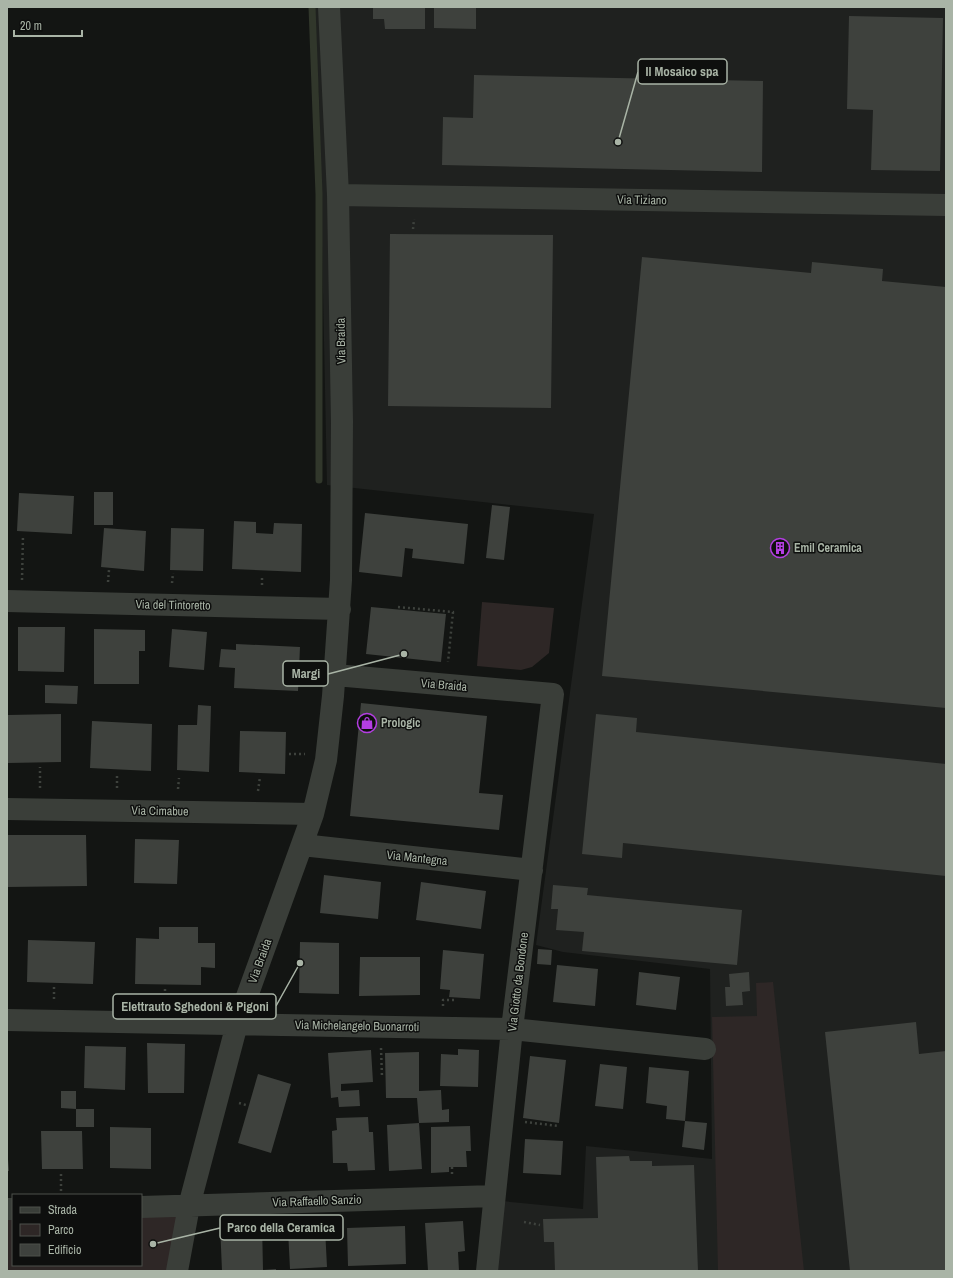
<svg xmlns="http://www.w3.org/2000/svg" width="953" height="1278" font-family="'Archivo Narrow',sans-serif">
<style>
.built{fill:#1f211f}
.green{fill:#2e2726}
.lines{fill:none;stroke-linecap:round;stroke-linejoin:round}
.stream{stroke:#31372b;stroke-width:7}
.building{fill:#3e413d}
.path{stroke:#3e423d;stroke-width:2.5;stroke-dasharray:2 3;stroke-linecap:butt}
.minor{stroke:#3a3e39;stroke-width:22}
.labels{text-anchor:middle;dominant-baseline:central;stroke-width:3;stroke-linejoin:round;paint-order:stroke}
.street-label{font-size:12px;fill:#a9b4a6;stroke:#0e0f0e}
.poi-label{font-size:12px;font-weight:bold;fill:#a9b4a6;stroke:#0e0f0e;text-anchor:start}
.leader{fill:none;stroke:#a9b4a6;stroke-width:1.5}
.callout-dot{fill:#a9b4a6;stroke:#0e0f0e;stroke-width:1.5}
.callout{fill:#0e0f0e;stroke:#a9b4a6;stroke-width:1.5}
.callout-label{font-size:13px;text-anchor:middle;font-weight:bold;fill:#a9b4a6}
</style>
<rect width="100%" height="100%" fill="#131513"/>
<path class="built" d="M313 7H946V1271H484L491 1200 583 1209 586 1146 712 1159 710 969 563 952 536 945 594 514 327 485 319 99Z"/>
<path class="green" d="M482 602 554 608 549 653 532 667 521 670 477 666Z
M773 982 804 1271H718L712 1017 757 1016 756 983Z
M191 1205 181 1271H7V1210H13V1265H141V1207Z"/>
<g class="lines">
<path class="stream" d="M312 7 319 194V480"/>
</g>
<path class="building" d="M373 7H425V29H385L384 19H373Z
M434 7H476V29L434 28Z
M849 16 943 18 940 171 871 170 873 110 847 109Z
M474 75 763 81 762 172 442 165 443 117 473 118Z
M390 234 553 235 551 408 388 406Z
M642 257 811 273 812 262 883 269 882 281 946 287V708L602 676Z
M94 492H113V525H94Z
M19 493 74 496 72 534 17 531Z
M492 505 510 507 504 560 486 558Z
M365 513 468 524 464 564 412 558 413 549 405 548 402 577 359 572Z
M234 521 256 522V533L273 534 274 523 302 524 301 572 232 569Z
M104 528 146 531 144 571 101 567Z
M171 528 204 529 203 571 170 570Z
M371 607 446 614 441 662 366 654Z
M18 627H65L64 672 18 671Z
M94 629 145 630V651H139V684H94Z
M172 629 207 632 204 670 169 667Z
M236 644 300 647 298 691 234 688 235 668 219 667 221 649 236 650Z
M45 685 78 686 77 704 45 703Z
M361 703 487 716 479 793 503 795 499 830 350 816Z
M198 705 211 706 209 772 177 770 178 725H197Z
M61 714V762L8 763V715Z
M596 714 637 718 636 732 946 764V876L623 843 622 858 582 854Z
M92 721 152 724 151 771 90 768Z
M240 731 286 732 285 774 239 772Z
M7 835H86L87 886 7 887Z
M135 839 179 840 177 884 134 883Z
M324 875 381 882 378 919 320 913Z
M421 882 486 891 481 929 416 920Z
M553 885 588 888 587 895 742 910 737 965 582 951 584 932 556 930 558 909H551Z
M159 927H198V943H215V968L201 967V985L135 984 136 938 159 939Z
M28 940 95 942 93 984 27 982Z
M300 942 339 943V994L299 993Z
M538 949 552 950 551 965 537 964Z
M443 950 484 954 480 999 449 997 450 990 440 989Z
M360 957H420V995L359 996Z
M557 965 598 969 595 1006 553 1002Z
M639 972 680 977 676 1010 636 1005Z
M749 972 750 991 742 992 743 1005 726 1006 725 987H730L729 974Z
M916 1022 919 1054 946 1051V1271H850L825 1032Z
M147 1043 185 1044 184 1093H148Z
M85 1046 126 1047 125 1090 84 1088Z
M458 1049 479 1050 478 1087 440 1086 441 1054 458 1055Z
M371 1050 373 1082 341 1084V1091L359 1090 360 1106 339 1107 338 1097 331 1098 328 1053Z
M419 1052V1091L441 1090 442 1110 449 1109V1122L419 1123 417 1098H386L385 1053Z
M530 1056 566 1060 559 1123 523 1118Z
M600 1064 627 1067 623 1109 595 1106Z
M649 1067 689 1071 685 1121 666 1119 667 1106 646 1103Z
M258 1074 291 1084 271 1153 238 1143Z
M61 1091H76V1109L61 1108Z
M76 1109H94V1127H76Z
M368 1117 369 1132H373L375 1170 348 1171 347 1163H333L332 1131 337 1130 336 1118Z
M685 1121 707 1123 704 1150 682 1147Z
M419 1123 422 1169 389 1171 387 1125Z
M470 1126 471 1151H466L467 1167H449V1172L431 1173V1127Z
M110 1127 151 1128V1169L110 1168Z
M41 1131H82L83 1169H42Z
M525 1139 563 1141 561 1175 523 1173Z
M629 1156 630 1161H652V1166L694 1165 698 1271H555L554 1242H544L543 1219 598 1218 596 1157Z
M7 1159H8L9 1171H7Z
M463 1221 465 1251 458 1252 459 1271H428L425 1223Z
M262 1223 263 1270 276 1269V1271H222L220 1224Z
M405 1226 406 1264 348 1266 347 1228Z
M325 1228 327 1267 290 1269 288 1230Z"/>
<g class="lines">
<path class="path" d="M413 229 414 219
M22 580 23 535
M108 582 109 570
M172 583 173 573
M262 585V576
M398 607 453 612 448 662
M289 754H305
M40 788V767
M117 788V776
M178 789 179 778
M258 791 260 777
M54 987V999
M165 1001V988
M443 1006V1000H457
M381 1048 382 1077
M239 1103 246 1105
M525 1122 559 1126
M452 1167V1175
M61 1174V1195
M524 1222 540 1225"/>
<path class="minor" d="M338 195 946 205
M7 601 340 609
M335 675 553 694 512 1029 487 1271
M7 809 313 814
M302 845 532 870
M7 1020 512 1029 705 1049
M141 1207 494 1196
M7 1209H13
M177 1271 189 1206 237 1024 313 814 326 760 333 696 341 580 342 422 338 195 329 7"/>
</g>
<defs>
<symbol id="building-ring" viewBox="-11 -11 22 22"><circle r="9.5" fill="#0e0f0e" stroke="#b43ee2" stroke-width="1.5"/><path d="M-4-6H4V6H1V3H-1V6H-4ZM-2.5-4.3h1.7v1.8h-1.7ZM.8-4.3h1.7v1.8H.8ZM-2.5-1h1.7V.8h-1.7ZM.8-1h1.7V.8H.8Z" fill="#b43ee2"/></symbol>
<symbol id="shop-ring" viewBox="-11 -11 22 22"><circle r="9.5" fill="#0e0f0e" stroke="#b43ee2" stroke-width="1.5"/><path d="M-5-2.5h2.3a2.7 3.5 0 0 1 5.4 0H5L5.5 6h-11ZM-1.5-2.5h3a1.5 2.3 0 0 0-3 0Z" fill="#b43ee2"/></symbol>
</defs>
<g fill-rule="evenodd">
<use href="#building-ring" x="769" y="537" width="22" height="22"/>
<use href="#shop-ring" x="356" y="712" width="22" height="22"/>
</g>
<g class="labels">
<g class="street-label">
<text transform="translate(642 200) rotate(1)">Via Tiziano</text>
<text transform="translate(341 341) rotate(-91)">Via Braida</text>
<text transform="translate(173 605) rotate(1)">Via del Tintoretto</text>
<text transform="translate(444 685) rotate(5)">Via Braida</text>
<text transform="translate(160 811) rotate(1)">Via Cimabue</text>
<text transform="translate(417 858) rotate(6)">Via Mantegna</text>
<text transform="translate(260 961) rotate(-70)">Via Braida</text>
<text transform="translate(518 982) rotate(-83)">Via Giotto da Bondone</text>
<text transform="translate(357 1026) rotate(1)">Via Michelangelo Buonarroti</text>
<text transform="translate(317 1201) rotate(-2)">Via Raffaello Sanzio</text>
</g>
<g class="poi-label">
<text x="794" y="548">Emil Ceramica</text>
<text x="381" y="723">Prologic</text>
</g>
</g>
<path class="leader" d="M618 142L638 72M404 654L328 674M300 963L276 1006M153 1244L220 1228"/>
<g class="callout-dot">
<circle cx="618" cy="142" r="4"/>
<circle cx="404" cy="654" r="4"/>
<circle cx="300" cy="963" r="4"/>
<circle cx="153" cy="1244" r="4"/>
</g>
<g class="callout">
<rect x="638" y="59" width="89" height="25" rx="4"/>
<rect x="283" y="661" width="45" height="25" rx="4"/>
<rect x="113" y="994" width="163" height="25" rx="4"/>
<rect x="220" y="1215" width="123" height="25" rx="4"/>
</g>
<g class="callout-label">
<text x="682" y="76">Il Mosaico spa</text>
<text x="306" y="678">Margi</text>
<text x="195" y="1011">Elettrauto Sghedoni &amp; Pigoni</text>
<text x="281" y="1232">Parco della Ceramica</text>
</g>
<rect width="953" height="1278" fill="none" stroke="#a9b4a6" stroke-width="16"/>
<rect x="12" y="1194" width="130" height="72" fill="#0e0f0e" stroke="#4c514b"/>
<rect x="20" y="1207" width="20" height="6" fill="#3a3e39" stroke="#4c514b"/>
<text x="48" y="1214" font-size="12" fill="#a9b4a6">Strada</text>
<rect x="20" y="1224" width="20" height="12" fill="#2e2726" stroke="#4c514b"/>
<text x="48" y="1234" font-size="12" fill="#a9b4a6">Parco</text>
<rect x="20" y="1244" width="20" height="12" fill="#3e413d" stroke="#4c514b"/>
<text x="48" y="1254" font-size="12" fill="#a9b4a6">Edificio</text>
<path d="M14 30v6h68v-6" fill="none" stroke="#a9b4a6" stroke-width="2"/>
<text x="20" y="30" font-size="12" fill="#a9b4a6" stroke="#0e0f0e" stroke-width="3" paint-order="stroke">20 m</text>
</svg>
